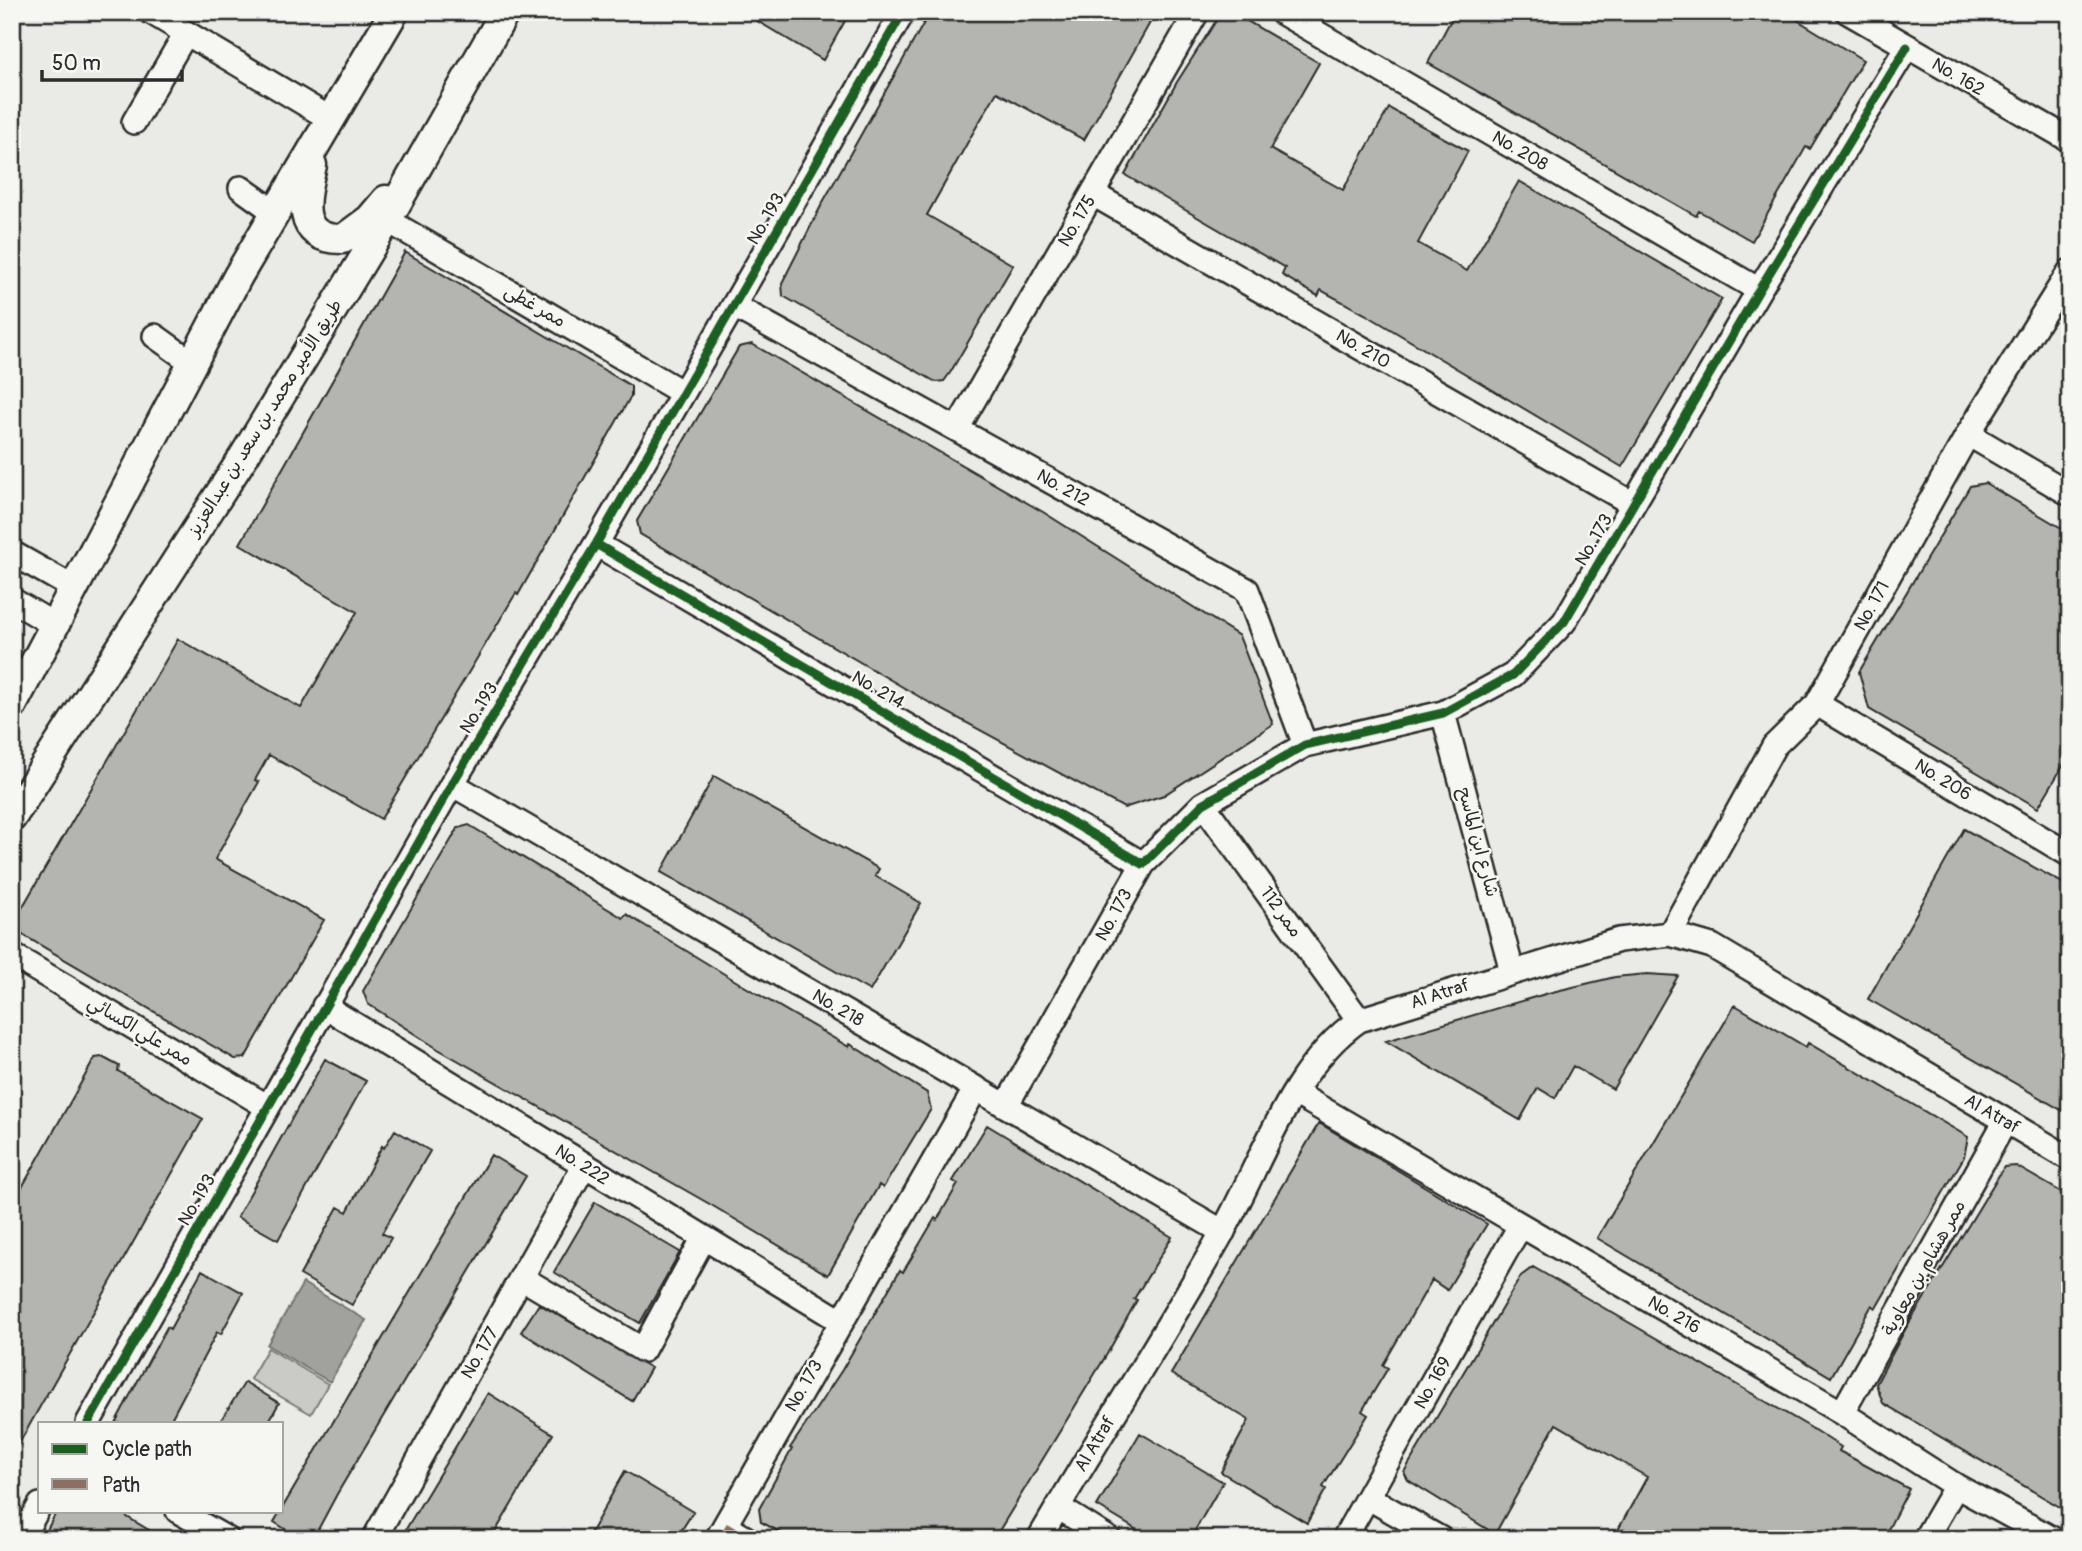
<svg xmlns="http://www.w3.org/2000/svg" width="2082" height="1551" font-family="Pangolin,'Playpen Sans Arabic',sans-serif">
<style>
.green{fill:#cacac7;stroke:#7a7a79;stroke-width:2}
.water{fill:#a1a19e;stroke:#727270;stroke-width:2}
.building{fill:#b4b4b1;stroke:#2b2b2b;stroke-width:2}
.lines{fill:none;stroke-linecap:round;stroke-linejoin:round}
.minor-casing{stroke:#2b2b2b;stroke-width:28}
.major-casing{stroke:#2b2b2b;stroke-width:33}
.minor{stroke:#f6f6f2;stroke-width:23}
.major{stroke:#f6f6f2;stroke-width:28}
.quiet{stroke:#8d6e63;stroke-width:7;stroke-dasharray:14 7;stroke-linecap:butt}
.cycleway-casing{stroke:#f6f6f2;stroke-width:13}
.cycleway{stroke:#1b5e20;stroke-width:9}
.labels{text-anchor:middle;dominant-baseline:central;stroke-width:5;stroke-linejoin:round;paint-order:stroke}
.street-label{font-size:18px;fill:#2b2b2b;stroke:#f6f6f2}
</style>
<rect width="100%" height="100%" fill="#eaeae6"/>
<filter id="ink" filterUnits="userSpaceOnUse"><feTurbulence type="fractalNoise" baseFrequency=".0143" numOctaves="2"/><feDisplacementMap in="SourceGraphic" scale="14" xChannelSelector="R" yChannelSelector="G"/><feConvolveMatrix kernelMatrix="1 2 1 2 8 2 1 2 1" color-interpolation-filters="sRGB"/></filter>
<g filter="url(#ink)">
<path class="green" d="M268 1348 328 1384 311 1414 250 1379Z"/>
<path class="water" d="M303 1283 366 1320 330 1382 267 1345Z"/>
<path class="building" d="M742 12H850L823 60Z
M930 12H1156L1084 140 997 92 974 131 927 215 1013 265 950 373 944 381 936 382 783 296 782 283 823 202Z
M1455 12H1784L1863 60 1810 149 1806 147 1752 241 1699 211 1696 216 1428 63Z
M1221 13 1235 14 1319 63 1270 149 1343 190 1389 108 1468 151 1418 243 1467 271 1519 181 1722 299 1622 467 1365 314 1321 290 1318 296 1282 275 1285 268 1125 175 1177 82Z
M405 252 631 386V396L518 595 516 593 381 819 269 755 255 780 259 782 215 859 324 920 245 1058 235 1059 18 932 15 920 178 639 301 708 342 637 357 612 240 544Z
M752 344 1043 512 1239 636 1273 724 1164 795 1124 808 930 703 640 534 637 521 739 347Z
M1985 483 2070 533V754L2038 808 1869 709 1859 672 1970 486Z
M714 776 879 869 875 876 921 903 870 991 661 872Z
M469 825 623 918 626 914 744 986 849 1047 850 1044 927 1093 931 1109 883 1188 879 1185 828 1275 713 1206 438 1049 368 1004 363 991 458 828Z
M1964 829 2070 887V1115L1868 999Z
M1647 974 1678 976 1613 1089 1573 1066 1555 1098 1538 1088 1520 1120 1386 1041 1552 992 1615 977Z
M1735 1005 1806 1047 1808 1043 1968 1137 1964 1157 1876 1308 1872 1305 1831 1377 1597 1238Z
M102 1057 119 1066 118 1071 203 1119 12 1456V1205L95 1058Z
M325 1059 366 1081 278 1240 237 1217Z
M1319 1123 1487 1224 1447 1290 1432 1280 1383 1365 1388 1368 1362 1411 1368 1415 1323 1487 1326 1489 1307 1523 1221 1472 1249 1420 1171 1374Z
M987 1125 1172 1237 1134 1299 1137 1300 1107 1354 994 1539H793L761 1522 759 1509 792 1449 790 1448 842 1370 900 1270 903 1272 935 1218 937 1220 958 1184 953 1181Z
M395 1130 430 1151 382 1233 391 1238 352 1305 300 1275 338 1207 347 1212 382 1146 384 1148Z
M491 1155 526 1176 337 1494 313 1539H301L274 1522Z
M2016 1166 2070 1197V1513L1883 1403 1876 1384 1906 1328 2004 1167Z
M595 1202 680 1252 640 1323 554 1272Z
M1533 1267 1808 1426 1841 1447 1839 1451 1909 1489 1883 1539H1613L1647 1477 1556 1424 1495 1534 1408 1480 1404 1472 1521 1276Z
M202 1270 243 1293 221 1334 217 1332 169 1423H115L167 1327 170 1329Z
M539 1304 651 1368 632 1401 521 1332Z
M245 1382 279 1403 268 1423H219Z
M488 1393 553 1434 491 1539H400Z
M1140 1433 1223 1482 1190 1539H1152L1097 1506Z
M625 1471 693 1512 676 1539H587Z
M57 1511H117L164 1539H42Z"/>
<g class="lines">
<defs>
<path id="minor" d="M151 12 329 118
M1281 12 1759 290
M1848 12 2070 140
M134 122 186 33
M241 188 276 213
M1093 194 1633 504
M387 220 683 393
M734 306 1247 590 1305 745
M155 336 194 364
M957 429 1197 12
M1968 434 2070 494
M596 544 1143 864
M12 553 72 587
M12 600 56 626
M1817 704 2070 855
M1443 713 1512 971
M452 784 1223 1232
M1203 804 1359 1020
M1670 934 1774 746 1817 704 1968 434 2070 271
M12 955 268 1107
M324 1006 841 1321
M1295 1093 1842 1413 1956 1486 2053 1539
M1007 1104 1143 864 1203 804 1305 745 1443 713 1513 675 1564 622 1759 290 1907 47
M522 1278 643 1350 703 1239
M1842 1413 2005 1122
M88 1423 452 784 596 544 903 12
M1369 1498 1441 1539
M1058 1507 1109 1539
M178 1511 227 1539
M725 1526 747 1539
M21 1539 40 1505
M374 1539 584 1166
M717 1539 976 1088
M1039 1539C1099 1436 1164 1336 1222 1233 1262 1162 1290 1068 1359 1020L1619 940 1670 934 1712 946 2070 1159
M1344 1539 1520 1226
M1925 1539 1956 1486"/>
<path id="major" d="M312 165C304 197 294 240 343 239L370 219 386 200
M12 706 238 276 394 12
M12 817 244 456 387 220 505 12"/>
</defs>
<use href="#minor" class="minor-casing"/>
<use href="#major" class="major-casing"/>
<use href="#minor" class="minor"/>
<use href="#major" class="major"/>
<path class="quiet" d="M725 1526 747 1539"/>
<defs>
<path id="cycleway" d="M596 544 1143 864 1203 804 1305 745 1443 713 1513 675 1564 622 1759 290 1907 47
M88 1423 452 784 596 544 903 12"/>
</defs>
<use href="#cycleway" class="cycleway-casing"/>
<use href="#cycleway" class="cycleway"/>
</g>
</g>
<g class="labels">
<g class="street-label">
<text transform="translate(1958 77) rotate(30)">No. 162</text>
<text transform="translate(1520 151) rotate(30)">No. 208</text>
<text transform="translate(766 219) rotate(-60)">No. 193</text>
<text transform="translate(1077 221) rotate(-60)">No. 175</text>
<text transform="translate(535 306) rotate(30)">ممر غطى</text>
<text transform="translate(1363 349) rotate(30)">No. 210</text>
<text transform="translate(265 418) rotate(-58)">طريق الأمير محمد بن سعد بن عبدالعزيز</text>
<text transform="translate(1063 488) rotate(29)">No. 212</text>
<text transform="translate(1594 540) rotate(-60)">No. 173</text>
<text transform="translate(1872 606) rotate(-61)">No. 171</text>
<text transform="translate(878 690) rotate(30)">No. 214</text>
<text transform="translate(479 708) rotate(-59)">No. 193</text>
<text transform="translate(1943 780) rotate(31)">No. 206</text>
<text transform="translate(1478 842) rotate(75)">شارع ابن الماسح</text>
<text transform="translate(1281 912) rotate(54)">ممر 112</text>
<text transform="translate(1114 915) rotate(-61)">No. 173</text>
<text transform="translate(1440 994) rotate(-18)">Al Atraf</text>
<text transform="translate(838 1008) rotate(30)">No. 218</text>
<text transform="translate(140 1031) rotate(31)">ممر علي الكسائي</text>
<text transform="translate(1992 1114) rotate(30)">Al Atraf</text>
<text transform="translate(582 1165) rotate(32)">No. 222</text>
<text transform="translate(197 1200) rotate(-60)">No. 193</text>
<text transform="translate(1924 1268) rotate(-61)">ممر هشام بن معاوية</text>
<text transform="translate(1674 1315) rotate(30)">No. 216</text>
<text transform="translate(480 1353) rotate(-60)">No. 177</text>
<text transform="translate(1433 1383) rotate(-61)">No. 169</text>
<text transform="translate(804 1386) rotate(-60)">No. 173</text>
<text transform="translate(1095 1444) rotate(-59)">Al Atraf</text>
</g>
</g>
<rect width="2082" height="1551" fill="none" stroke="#f6f6f2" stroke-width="42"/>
<rect x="21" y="21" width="2040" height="1509" fill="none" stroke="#2b2b2b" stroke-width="2.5" filter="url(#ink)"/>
<rect x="38" y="1422" width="245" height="91" fill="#f6f6f2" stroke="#a5a5a2" stroke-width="2"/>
<rect x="52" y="1444" width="35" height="10" fill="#1b5e20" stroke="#a5a5a2" stroke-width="2"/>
<text x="102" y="1456" font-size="21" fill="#2b2b2b">Cycle path</text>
<rect x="52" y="1479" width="35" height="10" fill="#8d6e63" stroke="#a5a5a2" stroke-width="2"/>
<text x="102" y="1492" font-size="21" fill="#2b2b2b">Path</text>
<path d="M42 70v10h140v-10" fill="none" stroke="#2b2b2b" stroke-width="3.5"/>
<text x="52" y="70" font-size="21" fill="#2b2b2b" stroke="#f6f6f2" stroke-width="5" paint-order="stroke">50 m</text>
</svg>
